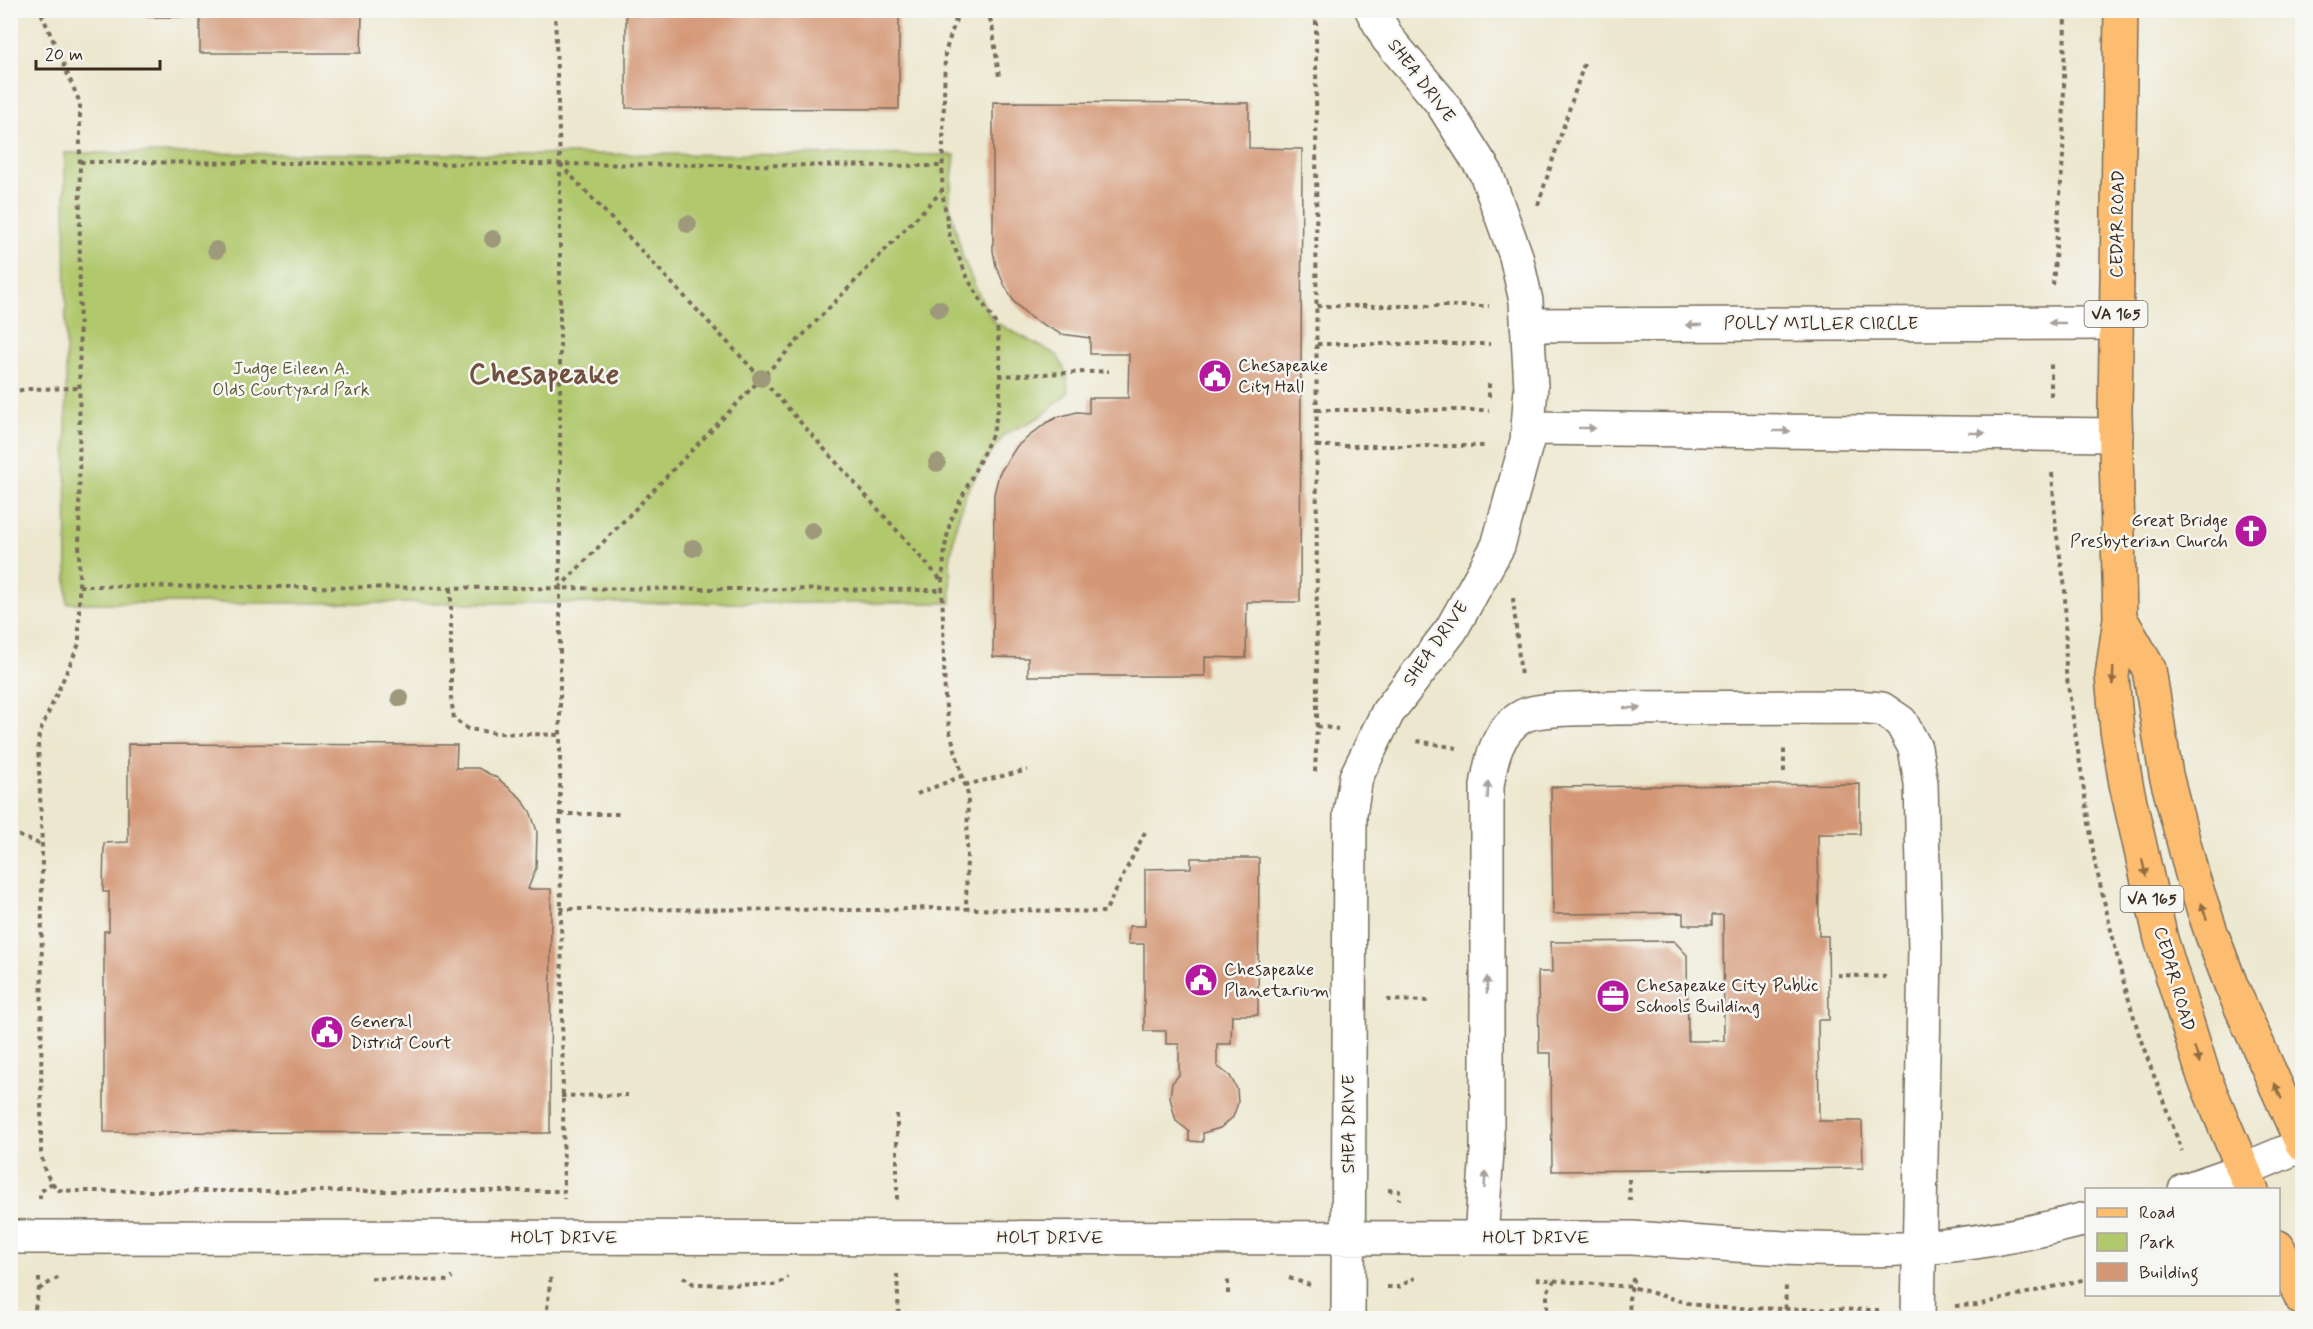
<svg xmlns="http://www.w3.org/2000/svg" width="2313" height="1329" font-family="Mynerve,sans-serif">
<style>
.green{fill:#b1c86d;stroke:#767946;stroke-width:1.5}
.building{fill:#d49877}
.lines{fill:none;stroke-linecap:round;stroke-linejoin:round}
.minor-casing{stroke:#796c5c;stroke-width:36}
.major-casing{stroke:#796c5c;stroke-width:36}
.path{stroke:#796c5c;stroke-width:4;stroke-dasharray:4.5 4.5;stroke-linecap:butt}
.minor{stroke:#fff;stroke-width:33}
.major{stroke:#fcbd6f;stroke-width:33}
.tree{fill:#9e997a}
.oneway{fill:#a79f9a}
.oneway2{fill:#926c42}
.labels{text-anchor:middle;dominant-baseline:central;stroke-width:5;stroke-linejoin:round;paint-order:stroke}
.shield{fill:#f6f6f2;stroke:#73675e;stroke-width:1.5}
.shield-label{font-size:16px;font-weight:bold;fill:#3b2a1e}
.street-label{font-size:18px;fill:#3b2a1e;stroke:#f6f6f2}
.poi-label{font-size:18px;fill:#3b2a1e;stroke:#f6f6f2;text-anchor:start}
.park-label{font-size:18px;fill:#5e5936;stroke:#f6f6f2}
.town-label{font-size:30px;font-weight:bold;fill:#71503d;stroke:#f6f6f2}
</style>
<rect width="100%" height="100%" fill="#f6f6f2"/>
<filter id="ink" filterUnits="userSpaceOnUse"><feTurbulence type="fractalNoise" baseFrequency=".0167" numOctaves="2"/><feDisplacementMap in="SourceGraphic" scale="12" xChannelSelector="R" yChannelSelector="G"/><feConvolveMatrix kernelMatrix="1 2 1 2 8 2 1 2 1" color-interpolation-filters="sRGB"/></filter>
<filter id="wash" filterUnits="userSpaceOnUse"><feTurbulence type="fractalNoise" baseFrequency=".008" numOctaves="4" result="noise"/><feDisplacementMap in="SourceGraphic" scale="24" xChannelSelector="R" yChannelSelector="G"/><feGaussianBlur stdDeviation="1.35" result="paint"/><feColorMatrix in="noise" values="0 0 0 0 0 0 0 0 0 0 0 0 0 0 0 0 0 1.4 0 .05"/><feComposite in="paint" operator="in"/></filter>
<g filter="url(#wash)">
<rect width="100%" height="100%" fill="#ece7ce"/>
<path class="green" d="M65 153 955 155 949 203 963 258 977 291 993 321 1057 355 1067 374 1068 393 1040 417 1005 434 983 464 966 493 956 525 950 561 951 603H67Z"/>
<g id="blocks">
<path class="building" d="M146 10H368V13L362 14 361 53H200V17H146Z
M626 10H899V109L626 108Z
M993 102 1249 103V148L1302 149 1300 602H1247L1246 658 1205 657V676H1028V658L993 657 994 494 999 474 1017 446 1046 423 1058 417 1077 412 1089 413V398H1128L1129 354H1090V338L1061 334 1031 318 1014 302 1005 286 996 266 993 251Z
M128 744 457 745 456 768H478L497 778 520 797 530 811 537 831 536 868 528 889H551L550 1133 104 1132V931H109V892H103L104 843 128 842Z
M1860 784V834H1818L1819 936H1828L1829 1020H1818L1819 1121H1862L1863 1168 1552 1171 1551 1053H1539L1538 972H1552L1551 942 1674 941 1687 955 1688 1041H1724L1723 915H1712V925H1683V913L1553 914 1551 787Z
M1191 858H1259L1258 1015H1232L1231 1044H1217V1066L1230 1076 1237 1089 1238 1103 1233 1117 1220 1128 1203 1133V1142L1189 1141V1131L1176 1121 1170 1098 1172 1083 1179 1075V1044H1166V1031H1144V944H1128L1129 926H1145V869L1191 868Z"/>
</g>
</g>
<g filter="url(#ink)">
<use href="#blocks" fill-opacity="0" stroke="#796c5c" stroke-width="1.5"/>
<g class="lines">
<defs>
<path id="minor" d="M1527 325 2116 323
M1528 428 2116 435
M2185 1190 2243 1170 2302 1145
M10 1237 1631 1238C1727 1244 1824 1254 1920 1248 1976 1244 2032 1233 2086 1219
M1481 1238 1487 1151V786C1491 760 1497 730 1523 716 1540 707 1592 709 1614 708 1694 707 1775 707 1856 707L1882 709 1901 722 1915 748 1921 783 1925 949 1918 1318
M1348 1318 1350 814 1356 777 1388 712 1451 630 1498 546 1527 441 1531 388 1526 301 1516 256 1486 173 1441 102 1388 39 1372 10"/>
<path id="major" d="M2121 10 2115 411 2120 618 2112 676 2117 730 2126 784 2161 939 2204 1077 2252 1190
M2120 618 2149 669 2166 775 2193 878 2212 935 2231 985 2302 1144
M2278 1247 2302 1299"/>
</defs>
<use href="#minor" class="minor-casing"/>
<use href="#major" class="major-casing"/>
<path class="path" d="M555 10 560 164V814L564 1199
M959 10 945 53 942 191 950 237 969 281 997 326 1000 357V400L993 433 950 522 945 547 942 582 945 700 950 732 968 795 966 909
M986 10 992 24 999 77
M1704 10 1709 13 1886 10
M80 162 944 166
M560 164 761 378 942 581
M1538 205 1584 64
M2053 285 2063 157 2065 10
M1317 306H1489
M1317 344H1490
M999 376 1109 371
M10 392 27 389 80 388
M2051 396V362
M1489 397V381
M1317 410H1489
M1317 446H1485
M2052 473 2056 530 2065 588 2066 672 2095 863 2122 976 2140 1038 2182 1151
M79 586 942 590
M451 588V698L454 719 468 729 497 733 560 735
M559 588 941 192
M1513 598 1521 677
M1317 726 1338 729
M1417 741 1457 748
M1315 772 1317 726 1316 10
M1784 772V746
M965 785 1028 770
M917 794 962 776
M560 814H621
M10 832 42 845
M560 909 882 910 933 908 1105 912 1145 832
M1837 975 1886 977
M1387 1000 1431 1001
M561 1096 628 1095
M897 1114V1200
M1629 1179 1630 1201
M52 1183 59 1190 74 1191H564
M1388 1190 1399 1191V1200
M40 1199V1192L52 1183 45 1172 41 1153 42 845 38 743 39 734 79 644 80 103 40 10
M897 1274 899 1318
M683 1277 694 1284 776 1285 788 1277
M371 1278 448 1281 452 1277
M1289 1278 1310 1285
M1536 1279 1632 1287 1691 1304 1718 1308 1879 1310
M1387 1287H1399L1415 1278
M39 1289 59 1277
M1228 1294V1277
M1955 1306 1977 1305 2086 1279
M33 1318 39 1289V1275
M546 1318 551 1275
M1547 1318V1292L1554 1281
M1630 1318 1629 1299 1634 1275
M1785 1318 1786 1286"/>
<use href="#minor" class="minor"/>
<use href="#major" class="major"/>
</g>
<g class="tree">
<circle cx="688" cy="224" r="9"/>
<circle cx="493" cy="239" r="9"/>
<circle cx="216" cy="250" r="9"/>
<circle cx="939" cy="309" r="9"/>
<circle cx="761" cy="378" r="9"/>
<circle cx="937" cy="463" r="9"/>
<circle cx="812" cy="531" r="9"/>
<circle cx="693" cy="548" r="9"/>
<circle cx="400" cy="698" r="9"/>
</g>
<defs><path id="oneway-solid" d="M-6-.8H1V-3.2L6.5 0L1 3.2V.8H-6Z" transform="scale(1.5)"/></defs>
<g class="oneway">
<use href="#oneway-solid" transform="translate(2057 323) rotate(180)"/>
<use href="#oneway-solid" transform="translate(1694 325) rotate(180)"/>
<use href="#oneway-solid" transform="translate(1587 428) rotate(1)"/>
<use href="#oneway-solid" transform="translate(1782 431) rotate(1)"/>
<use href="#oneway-solid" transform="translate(1977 433) rotate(1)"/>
<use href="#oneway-solid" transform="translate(1632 708) rotate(-1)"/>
<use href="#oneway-solid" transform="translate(1488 790) rotate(-87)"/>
<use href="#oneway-solid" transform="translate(1487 985) rotate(-90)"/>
<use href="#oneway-solid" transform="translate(1485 1180) rotate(-86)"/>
</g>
<g class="oneway2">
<use href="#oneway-solid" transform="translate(2113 676) rotate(92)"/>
<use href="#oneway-solid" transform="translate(2144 868) rotate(77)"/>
<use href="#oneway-solid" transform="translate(2204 911) rotate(-108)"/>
<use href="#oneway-solid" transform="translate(2197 1055) rotate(72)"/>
<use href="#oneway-solid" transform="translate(2278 1091) rotate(-114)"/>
</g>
</g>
<defs>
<symbol id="civic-disc" viewBox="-11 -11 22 22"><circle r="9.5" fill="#b5179e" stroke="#f6f6f2"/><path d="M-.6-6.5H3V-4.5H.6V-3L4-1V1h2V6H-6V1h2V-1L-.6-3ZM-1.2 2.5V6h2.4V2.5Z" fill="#fff"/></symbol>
<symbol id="church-disc" viewBox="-11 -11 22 22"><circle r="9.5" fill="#b5179e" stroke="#f6f6f2"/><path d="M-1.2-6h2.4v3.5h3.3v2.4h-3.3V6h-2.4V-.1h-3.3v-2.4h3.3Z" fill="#fff"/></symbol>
<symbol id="office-disc" viewBox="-11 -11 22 22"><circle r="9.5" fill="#b5179e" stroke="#f6f6f2"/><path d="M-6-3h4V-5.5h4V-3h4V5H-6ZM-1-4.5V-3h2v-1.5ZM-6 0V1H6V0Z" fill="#fff"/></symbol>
</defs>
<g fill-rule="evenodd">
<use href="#civic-disc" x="1196" y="357" width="38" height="38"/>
<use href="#church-disc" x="2232" y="512" width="38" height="38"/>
<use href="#civic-disc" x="1182" y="961" width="38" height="38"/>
<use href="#office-disc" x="1594" y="977" width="38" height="38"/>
<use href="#civic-disc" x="308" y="1013" width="38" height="38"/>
</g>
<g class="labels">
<g class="shield">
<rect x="2084.5" y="301" width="63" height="26" rx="4.5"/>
<rect x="2120.5" y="886" width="63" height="26" rx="4.5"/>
</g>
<g class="shield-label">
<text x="2116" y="314">VA 165</text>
<text x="2152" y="899">VA 165</text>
</g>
<g class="street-label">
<text transform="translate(1421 81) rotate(53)">SHEA DRIVE</text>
<text transform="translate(2118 224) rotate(-89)">CEDAR ROAD</text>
<text x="1821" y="324">POLLY MILLER CIRCLE</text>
<text transform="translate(1436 644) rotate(-55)">SHEA DRIVE</text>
<text transform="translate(2174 979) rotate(74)">CEDAR ROAD</text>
<text transform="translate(1349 1124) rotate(-90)">SHEA DRIVE</text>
<text x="564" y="1238">HOLT DRIVE</text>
<text x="1050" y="1238">HOLT DRIVE</text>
<text x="1536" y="1238">HOLT DRIVE</text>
</g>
<g class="poi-label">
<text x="1238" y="366">Chesapeake<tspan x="1238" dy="21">City Hall</tspan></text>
<text x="2228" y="521" text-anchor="end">Great Bridge<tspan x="2228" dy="21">Presbyterian Church</tspan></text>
<text x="1224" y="970">Chesapeake<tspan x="1224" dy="21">Planetarium</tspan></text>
<text x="1636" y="986">Chesapeake City Public<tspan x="1636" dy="21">Schools Building</tspan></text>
<text x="350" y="1022">General<tspan x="350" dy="21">District Court</tspan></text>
</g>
<g class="park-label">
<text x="291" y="369">Judge Eileen A.<tspan x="291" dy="21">Olds Courtyard Park</tspan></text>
</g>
<g class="town-label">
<text x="544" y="374">Chesapeake</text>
</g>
</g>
<rect width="2313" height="1329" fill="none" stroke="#f6f6f2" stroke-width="36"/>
<rect x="2085" y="1188" width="195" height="108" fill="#f6f6f2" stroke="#aba49d" stroke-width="1.5"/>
<rect x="2097" y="1208" width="30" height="9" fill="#fcbd6f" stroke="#aba49d" stroke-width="1.5"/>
<text x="2139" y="1218" font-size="18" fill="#3b2a1e">Road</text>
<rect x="2097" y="1233" width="30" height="18" fill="#b1c86d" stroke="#aba49d" stroke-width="1.5"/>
<text x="2139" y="1248" font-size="18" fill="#3b2a1e">Park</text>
<rect x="2097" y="1263" width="30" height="18" fill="#d49877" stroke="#aba49d" stroke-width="1.5"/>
<text x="2139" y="1278" font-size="18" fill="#3b2a1e">Building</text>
<path d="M36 60v9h124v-9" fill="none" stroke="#3b2a1e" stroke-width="3"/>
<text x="45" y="60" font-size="18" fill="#3b2a1e" stroke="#f6f6f2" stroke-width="4.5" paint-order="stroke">20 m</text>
</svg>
